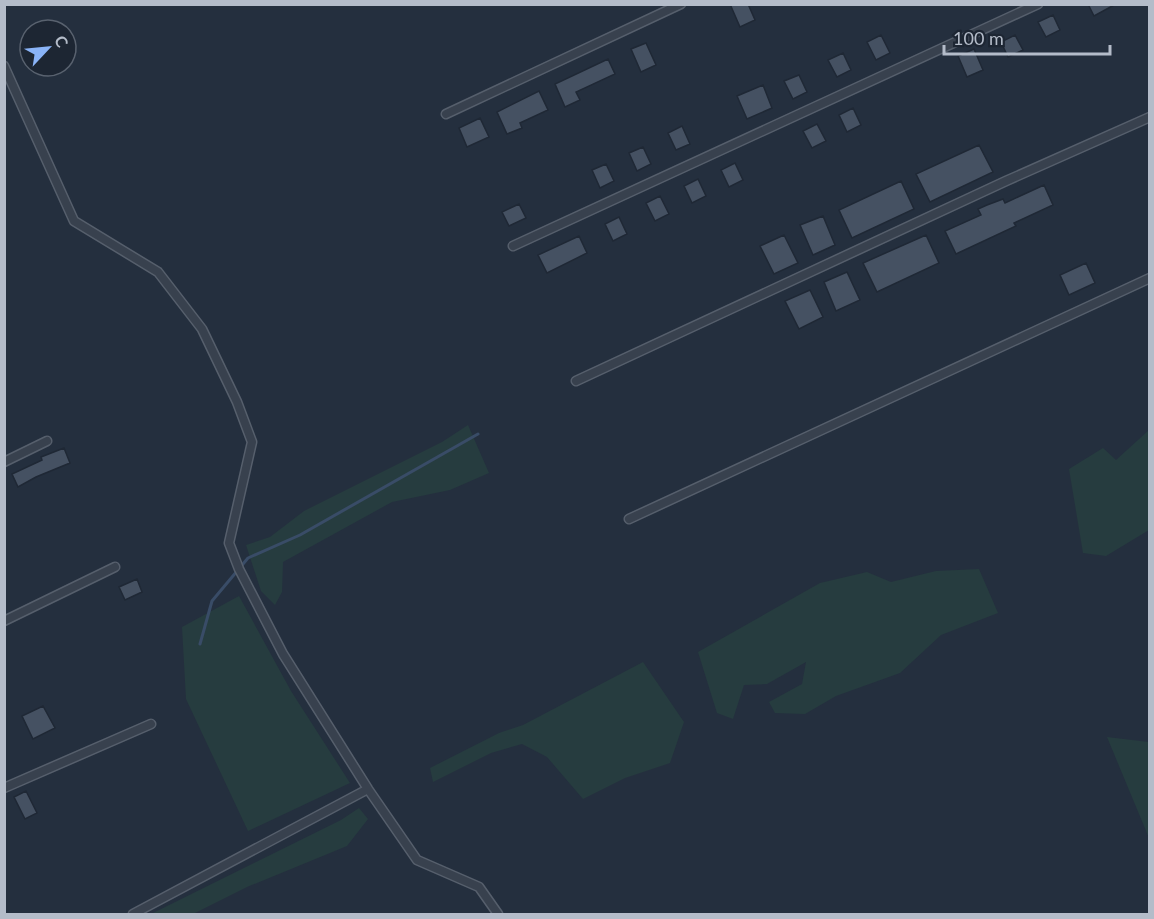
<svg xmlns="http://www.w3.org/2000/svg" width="1154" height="919" font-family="Lato,sans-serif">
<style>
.green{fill:#263c3f}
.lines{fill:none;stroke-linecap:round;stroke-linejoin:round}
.stream{stroke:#394c67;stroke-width:3}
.building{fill:#455162;stroke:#1f2835;stroke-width:1.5}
.street-casing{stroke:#565f6c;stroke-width:11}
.street{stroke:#38414e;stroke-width:8}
</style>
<rect width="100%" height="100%" fill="#242f3e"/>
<path class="green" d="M468 425 489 473 450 490 392 502 283 562 282 592 275 605 261 591 246 545 270 537 304 511 442 442Z
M1149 430V530L1106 556 1083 553 1069 469 1103 448 1116 460Z
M979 569 998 613 941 635 900 673 836 696 805 714 775 713 769 702 802 684 806 662 767 684 744 685 733 719 717 713 698 652 820 583 867 572 891 582 936 571Z
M239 596 291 691 350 783 248 831 186 699 182 627Z
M643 662 684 722 670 763 625 778 583 799 547 757 522 744 491 753 433 782 430 768 499 733 523 725Z
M1107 737 1149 742V838Z
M359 808 368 819 347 846 247 887 193 914H151L341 820Z"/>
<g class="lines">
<path class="stream" d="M200 644 212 601 248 558 300 535 478 434"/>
</g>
<path class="building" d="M730 4H748L755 20 740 27Z
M1088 4H1116L1094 16Z
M1053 15 1060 30 1046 37 1038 22Z
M881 35 890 53 876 60 867 42Z
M1015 35 1023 50 1008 57 1001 42Z
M646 43 656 65 641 72 631 49Z
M974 49 983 70 967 77 958 56Z
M843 53 851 70 837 77 828 60Z
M608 59 615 74 576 92 580 100 565 107 555 84Z
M799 75 807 92 793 99 784 81Z
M763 85 772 108 747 119 737 96Z
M539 91 548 110 520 123 522 128 507 134 497 112Z
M853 108 861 125 847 132 839 115Z
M480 118 489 137 467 147 459 128Z
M817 124 826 141 812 148 803 131Z
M682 126 690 144 676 150 668 133Z
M979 145 993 172 930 202 916 174Z
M643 147 651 164 637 171 629 153Z
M735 163 743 180 729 187 721 170Z
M606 164 614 181 600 188 592 170Z
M698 179 706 196 692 203 684 186Z
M901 181 914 209 852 238 839 210Z
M1044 185 1053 205 1014 223 1016 226 956 254 945 231 981 215 978 209 987 205 1003 199 1005 203Z
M660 196 669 214 655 221 646 203Z
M519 204 526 218 509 226 502 212Z
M823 216 835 245 813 255 800 225Z
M619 217 627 234 613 241 605 224Z
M784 235 798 263 774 274 760 246Z
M926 235 939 263 877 292 863 263Z
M579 236 587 253 547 273 538 255Z
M1086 263 1095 283 1069 295 1060 275Z
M847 272 860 300 836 311 824 282Z
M810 290 823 317 799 329 785 301Z
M64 448 70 463 36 477 18 487 12 474 42 460 41 457Z
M137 579 142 592 125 600 119 587Z
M43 706 55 728 33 739 22 716Z
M26 791 37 813 25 819 14 797Z"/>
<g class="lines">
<defs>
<path id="street" d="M4 66 74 221 158 272 202 329 237 402 252 442 229 543 239 569 283 654 368 789 417 860 479 887 498 914
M446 114 681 4
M513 246 1038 4
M576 381 1006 181 1150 117
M4 462 47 441
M629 519 1150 278
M4 621 115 567
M4 788 151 724
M133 914 368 789"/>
</defs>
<use href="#street" class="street-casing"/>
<use href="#street" class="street"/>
</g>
<rect width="1154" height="919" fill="none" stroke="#b4bcc9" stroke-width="12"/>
<g transform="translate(48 48) rotate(64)"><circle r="28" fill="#1d2633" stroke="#59626f" stroke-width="1.5"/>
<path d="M0-4.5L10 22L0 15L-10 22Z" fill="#8ab4f8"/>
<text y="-9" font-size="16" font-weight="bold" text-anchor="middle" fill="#b4bcc9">С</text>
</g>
<path d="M944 45v9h166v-9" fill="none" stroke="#b4bcc9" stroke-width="3"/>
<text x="953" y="45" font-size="18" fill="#b4bcc9" stroke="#1d2633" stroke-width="4.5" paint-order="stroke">100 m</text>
</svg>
